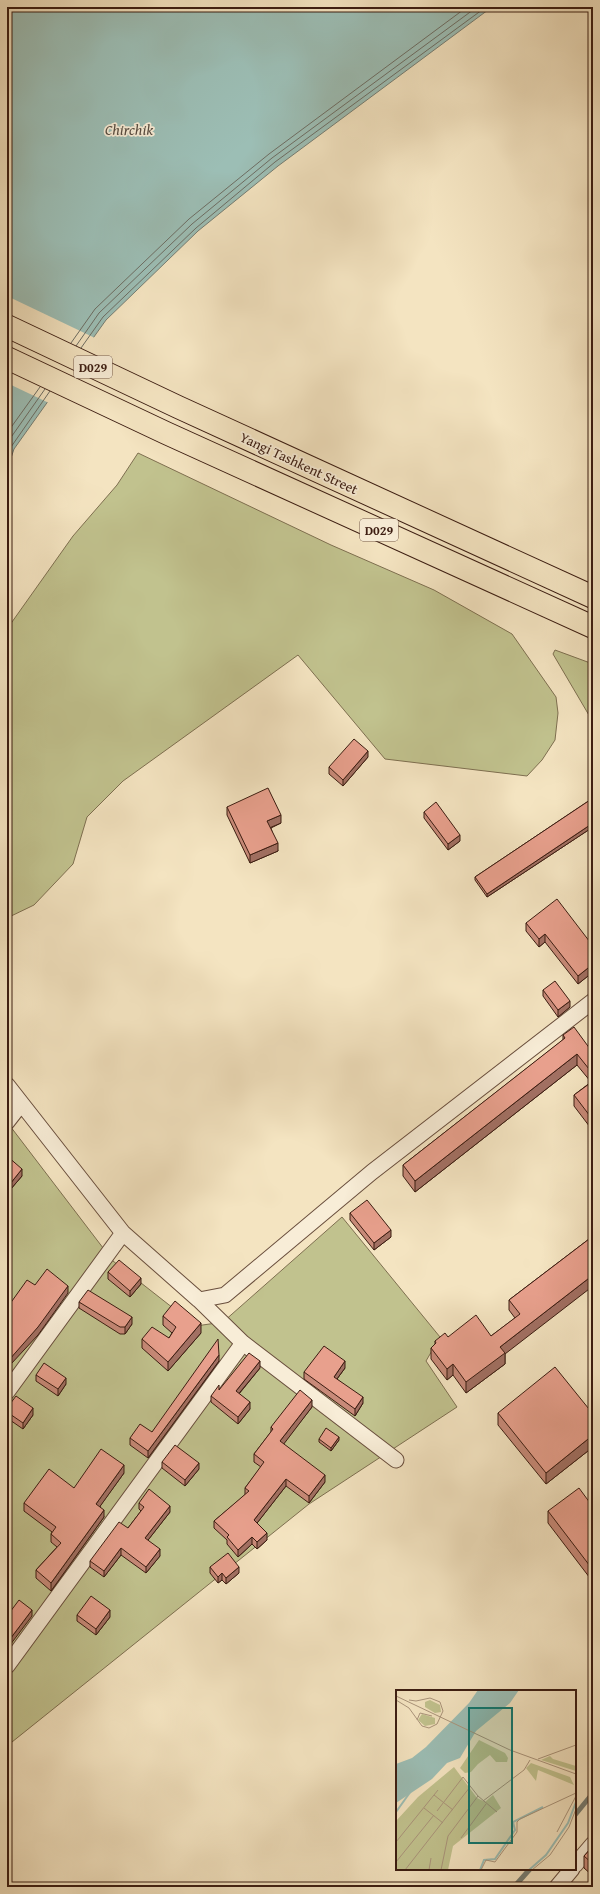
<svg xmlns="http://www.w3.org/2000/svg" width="600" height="1894" font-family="'Gentium Book Plus',serif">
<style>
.green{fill:#c1c28e;stroke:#7e6f50}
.water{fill:#9cbeb5;stroke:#757d73}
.pier{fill:#f4e4c1}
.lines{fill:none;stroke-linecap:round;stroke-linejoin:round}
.shore{stroke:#6c6d63;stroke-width:1}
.stream{stroke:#757d73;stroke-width:5}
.street-casing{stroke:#694e3d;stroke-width:17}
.highway-casing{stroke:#3b1c11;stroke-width:24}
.street{stroke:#f8edd7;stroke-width:15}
.highway{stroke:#f4e4c1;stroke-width:22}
.wall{fill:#c88a79;stroke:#3b1c11}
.shaded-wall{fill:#a27063;stroke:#3b1c11}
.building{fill:#e8a08d;stroke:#3b1c11}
.labels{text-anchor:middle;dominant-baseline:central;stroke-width:3.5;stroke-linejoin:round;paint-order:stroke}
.shield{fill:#f8edd7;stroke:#745b4c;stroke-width:1}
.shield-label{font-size:13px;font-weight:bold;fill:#3b1c11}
.street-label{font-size:14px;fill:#3b1c11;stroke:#f8edd7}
.water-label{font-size:15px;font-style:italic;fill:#584d42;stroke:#f8edd7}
.inset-river{fill:none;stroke:#9cbeb5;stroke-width:2}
.inset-road{fill:none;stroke:#aa947b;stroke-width:1}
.view{fill:#0f766e;fill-opacity:0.15;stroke:#0f766e;stroke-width:2}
.inset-edge{fill:none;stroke:#3b1c11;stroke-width:2}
</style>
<rect width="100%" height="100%" fill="#f4e4c1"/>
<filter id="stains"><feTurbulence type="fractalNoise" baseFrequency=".005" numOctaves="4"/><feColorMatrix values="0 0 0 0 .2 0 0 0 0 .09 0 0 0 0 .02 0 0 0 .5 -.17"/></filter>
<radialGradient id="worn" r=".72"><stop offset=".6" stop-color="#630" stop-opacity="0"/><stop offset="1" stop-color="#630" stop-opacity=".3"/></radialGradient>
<path class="green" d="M138 453 331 545 434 590 512 634 556 697 558 713 555 740 542 760 527 776 385 759 298 655 123 781 87 817 73 864 34 905 7 918V629L73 536 117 485Z
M555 650 593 664V722L553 654Z
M7 1122 113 1261 196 1326 223 1322 342 1217 440 1337 426 1361 457 1407 309 1504 7 1746Z"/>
<path class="water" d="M7 7H492L278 166 198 231 106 320 14 449 7 470Z"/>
<path class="pier" d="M7 296 95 338 49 403 7 383Z"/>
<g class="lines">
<path class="shore" d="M71 343 95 309 189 219 269 154 467 7
M76 346 99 313 192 224 272 158 477 7
M81 348 103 317 196 228 275 162 486 7
M7 433 40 387
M7 443 45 389
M7 457 11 447 50 391"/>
<path class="stream" d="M575 1815 593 1793
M514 1887 530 1869"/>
<defs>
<path id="street" d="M7 1085 123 1233 199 1300 243 1343 396 1460
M7 1122 21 1104
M199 1300 225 1295 372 1172 593 1001
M7 1392 123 1233
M7 1666 243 1343
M575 1865 593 1844
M557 1887 572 1869"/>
<path id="highway" d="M7 326 178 407 593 597
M7 358 166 433 593 627"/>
</defs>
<use href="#street" class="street-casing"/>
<use href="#highway" class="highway-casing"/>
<use href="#street" class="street"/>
<use href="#highway" class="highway"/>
</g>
<path class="wall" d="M368 757 343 786 329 774V767Z
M593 798V827L487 897 475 880V877Z
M227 807 281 823 271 828 278 851 250 863 227 815Z
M424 812 460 841 448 850 424 818Z
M526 923 593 946V972L578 984 545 942 539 947 526 931Z
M543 990 570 1007 558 1017 543 996Z
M563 1035 593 1053V1131L574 1106V1095L591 1082 577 1065 415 1192 403 1176V1165L563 1040Z
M7 1156 22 1176 10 1190 7 1188Z
M350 1213 391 1237 374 1250 350 1220Z
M593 1236 505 1354V1364L466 1393 453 1375 447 1380 431 1359V1348L435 1345V1341L448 1337 491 1336 515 1318 509 1310V1300Z
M108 1272 141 1284 130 1297 108 1279Z
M79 1302 132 1324 125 1334H120L79 1308Z
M163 1316 201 1333 168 1371 142 1348V1339L169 1338 172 1333 163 1325Z
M219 1361 148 1458 130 1445V1438L152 1432Z
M260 1368 239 1394 250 1409 238 1424 211 1402V1396L219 1390Z
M345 1368 337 1379 363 1403 355 1416 304 1379V1372Z
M36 1375 66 1384 58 1396 36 1381Z
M312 1407 283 1444 325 1482 309 1503 286 1486 257 1523 267 1540 257 1549 252 1544 238 1557 227 1544V1540L214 1528V1521L245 1495V1488L261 1467 254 1462V1454L271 1432V1427Z
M7 1408 33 1415 23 1429 7 1418Z
M498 1413 593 1414V1447L546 1484 498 1425Z
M319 1439 339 1440 331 1451 319 1442Z
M162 1462 199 1469 185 1486 162 1468Z
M124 1473 100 1506 104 1517 51 1591 36 1578V1570L57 1547 51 1542V1534L52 1532 24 1511V1503Z
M139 1503 170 1512 148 1540 160 1556 146 1573 121 1555 104 1577 90 1567V1561L128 1528 141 1511 139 1509Z
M593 1507V1582L548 1523V1511Z
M210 1567 239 1573 226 1584 222 1580 218 1583 210 1573Z
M77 1615 110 1617 96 1635 77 1621Z
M593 1846V1876L584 1868V1856Z"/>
<path class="shaded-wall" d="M368 751V757L343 786V780Z
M281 815V823L267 829V821Z
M593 823V827L487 897V894Z
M460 835V841L448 850V844Z
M278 843V851L250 863V855Z
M545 934V942L539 947V939Z
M593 964V972L578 984V976Z
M570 1001V1007L558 1017V1010Z
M577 1054V1065L415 1192V1181Z
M9 1094V1102L7 1104V1097Z
M22 1169V1176L10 1190V1184Z
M9 1218V1226L7 1229V1221Z
M391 1230V1237L374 1250V1243Z
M593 1275V1286L505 1354V1364L466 1393V1382L500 1347Z
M141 1278V1284L130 1297V1291Z
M68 1286V1293L38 1335 11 1364V1369L7 1375V1367L9 1360Z
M132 1317V1324L125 1334V1327Z
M201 1323V1333L168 1371V1362Z
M219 1355V1361L148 1458V1451Z
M260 1361V1368L236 1397V1391Z
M345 1361V1368L334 1383V1377Z
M453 1364V1375L447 1380V1369Z
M66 1378V1384L58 1396V1389Z
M363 1397V1403L355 1416V1409Z
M312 1400V1407L280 1449V1441Z
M250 1402V1409L238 1424V1417Z
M33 1408V1415L23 1429V1423Z
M593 1435V1447L546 1484V1473Z
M339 1437V1440L331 1451V1448Z
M199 1463V1469L185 1486V1480Z
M124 1465V1473L96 1512V1504Z
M325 1475V1482L309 1503V1496Z
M286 1479V1486L254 1527V1520Z
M170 1506V1512L145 1544V1538Z
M104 1510V1517L51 1591V1583Z
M267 1533V1540L257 1549V1542Z
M252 1537V1544L238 1557V1550Z
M121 1548V1555L104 1577V1571Z
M160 1549V1556L146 1573V1567Z
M239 1567V1573L226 1584V1578Z
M222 1573V1580L218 1583V1577Z
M32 1610V1616L7 1649V1643Z
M110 1610V1617L96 1635V1629Z"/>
<path class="building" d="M354 739 368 751 343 780 329 767Z
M268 788 281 815 267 821 278 843 250 855 227 807Z
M593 798V823L487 894 475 877Z
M436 802 460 835 448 844 424 812Z
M557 899 593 946V964L578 976 545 934 539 939 526 923Z
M555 981 570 1001 558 1010 543 990Z
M574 1027 593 1053V1074L577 1054 415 1181 403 1165 565 1038 563 1035Z
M593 1081V1120L574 1095Z
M7 1156 22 1169 10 1184 7 1182Z
M367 1200 391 1230 374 1243 350 1213Z
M593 1236V1275L500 1347 505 1353 466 1382 453 1364 447 1369 431 1348 436 1343 435 1341 445 1333 448 1337 476 1315 491 1336 520 1314 509 1300Z
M119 1260 141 1278 130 1291 108 1272Z
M47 1269 68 1286 38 1327 9 1360 11 1362 7 1367V1308L27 1280 35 1285Z
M88 1290 132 1317 125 1327H120L79 1302Z
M175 1301 201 1323 168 1362 142 1339 152 1327 169 1338 176 1327 163 1316Z
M218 1339 219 1355 148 1451 130 1438 140 1424 152 1432Z
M324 1346 345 1361 334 1377 363 1397 355 1409 304 1372Z
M249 1353 260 1361 236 1391 250 1402 238 1417 211 1396 219 1385V1390Z
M44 1363 66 1378 58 1389 36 1375Z
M555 1367 593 1414V1435L546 1473 498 1413Z
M300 1390 312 1400 280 1441 325 1475 309 1496 286 1479 254 1520 267 1533 257 1542 252 1537 238 1550 227 1537 229 1535 214 1521 249 1491 245 1488 264 1462 254 1454 273 1429 271 1427Z
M16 1396 33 1408 23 1423 7 1412V1408Z
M326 1428 339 1437 331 1448 319 1439Z
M175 1445 199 1463 185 1480 162 1462Z
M101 1449 124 1465 96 1504 104 1510 51 1583 36 1570 61 1543 51 1534 56 1527 24 1503 49 1469 74 1488Z
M579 1488 593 1507V1570L548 1511Z
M149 1489 170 1506 145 1538 160 1549 146 1567 121 1548 104 1571 90 1561 119 1522 128 1528 144 1507 139 1503Z
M228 1553 239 1567 226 1578 222 1573 218 1577 210 1567Z
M91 1596 110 1610 96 1629 77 1615Z
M19 1600 32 1610 7 1643V1616Z
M593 1846V1864L584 1856Z
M593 1879V1887H585Z"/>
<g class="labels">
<g class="shield">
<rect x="74" y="356" width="38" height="22" rx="3"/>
<rect x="360" y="519" width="38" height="22" rx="3"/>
</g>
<g class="shield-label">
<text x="93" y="367">D029</text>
<text x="379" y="530">D029</text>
</g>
<g class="street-label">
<text transform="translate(299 463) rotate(25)">Yangi Tashkent Street</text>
</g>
<g class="water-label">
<text x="129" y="129">Chirchik</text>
</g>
</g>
<g transform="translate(396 1690)">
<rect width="180" height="180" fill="#f4e4c1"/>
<path d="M34 10 44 15 45 22 39 23 29 17V12ZM26 24 39 28V34L29 36 22 30ZM83 50 109 63 112 68 111 72H100L94 65 82 74 75 82 69 83 64 78ZM154 66 157 69 180 76V81L145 70ZM135 73 174 87 178 95 142 80 140 91 130 78ZM58 77 81 108 89 112 97 105 105 118 57 156 52 180H0V131L22 107Z" fill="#c1c28e"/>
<path d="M82 0H123L114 13 80 41 64 68 51 73 36 89 0 113V74L16 68 30 57 73 13Z" fill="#9cbeb5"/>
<path class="inset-river" d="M0 122 15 101M84 180 88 170 99 169 119 140 117 132 147 117M133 180 150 165 172 133 180 112"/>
<path class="inset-road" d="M0 6 114 60 180 84M0 10 13 18 26 36 33 38 41 34 47 21 44 12 34 8 20 11 13 10M21 30 24 23 36 26M142 69 180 55M38 105 57 120M87 111 128 80 134 70M28 118 47 133M41 121 67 87 82 106 101 122M161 142 180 106M65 148 90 114M0 152 42 100M0 172 38 125M9 180 74 97M33 180 35 168M45 180 52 146 82 106M85 180 90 170 99 172 121 142V132L124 129 180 103M136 180 154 165 173 137 180 119"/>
<path class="view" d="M73 18H116V153H73Z"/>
<rect width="180" height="180" class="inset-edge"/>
</g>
<rect width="600" height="1894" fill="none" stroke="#f4e4c1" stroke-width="24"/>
<rect x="8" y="8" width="584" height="1878" fill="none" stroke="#3b1c11" stroke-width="2"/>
<rect x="12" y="12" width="576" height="1870" fill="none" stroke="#3b1c11"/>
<rect width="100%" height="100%" filter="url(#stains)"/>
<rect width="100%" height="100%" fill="url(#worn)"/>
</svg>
